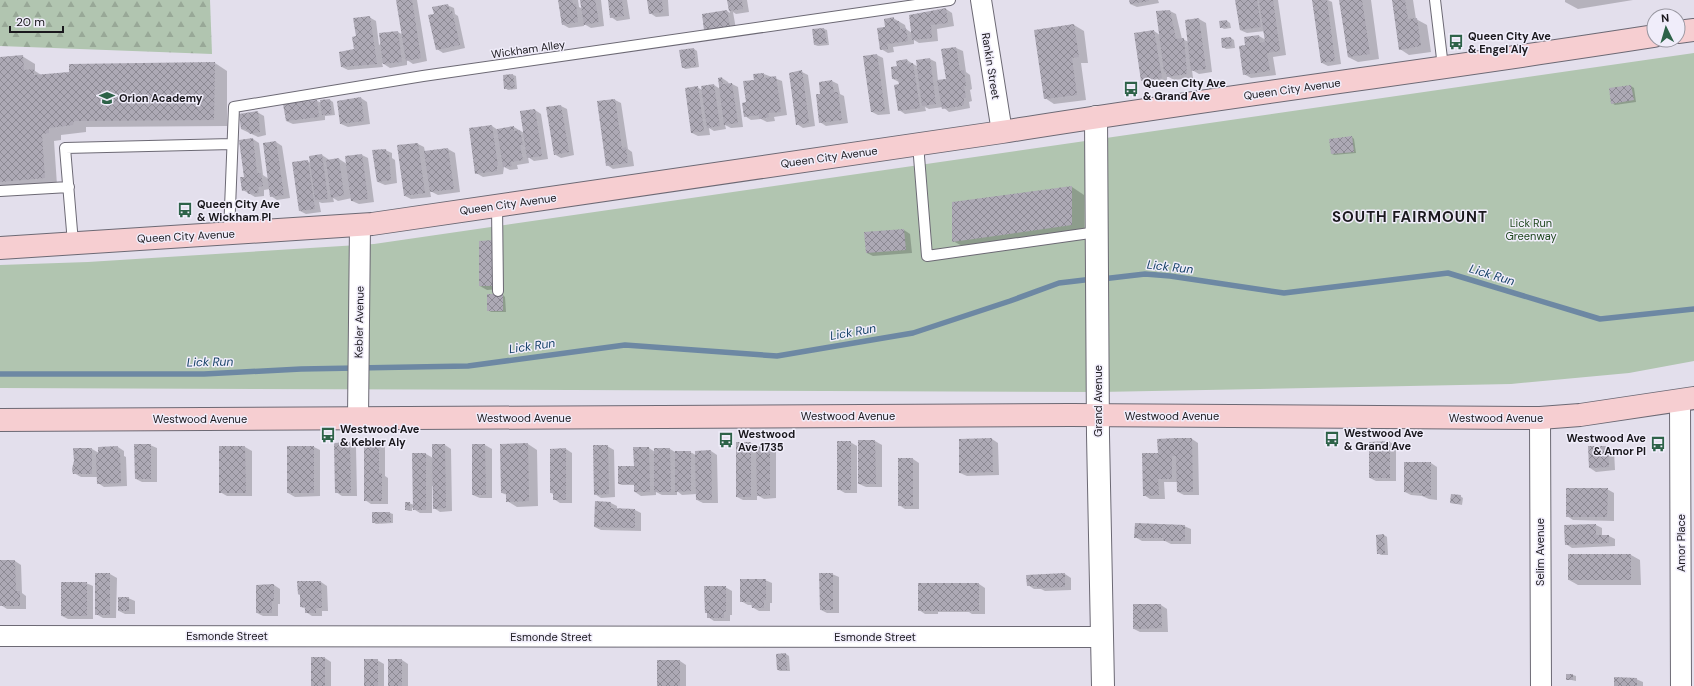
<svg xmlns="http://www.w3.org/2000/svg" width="1694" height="686" font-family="'DM Sans',sans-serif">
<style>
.forest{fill:url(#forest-firs)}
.park{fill:#b1c5b0}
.shadow{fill:#0003}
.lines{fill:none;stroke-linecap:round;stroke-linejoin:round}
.stream{stroke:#6d88a3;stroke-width:5.5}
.building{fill:url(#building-cross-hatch)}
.service-casing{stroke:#6c6974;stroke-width:12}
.minor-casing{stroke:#6c6974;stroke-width:22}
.tertiary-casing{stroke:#6c6974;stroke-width:24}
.secondary-casing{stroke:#6c6974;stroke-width:24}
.service{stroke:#fff;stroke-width:10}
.minor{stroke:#fff;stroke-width:20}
.tertiary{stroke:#fff;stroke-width:22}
.secondary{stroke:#f6ced1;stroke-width:22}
.labels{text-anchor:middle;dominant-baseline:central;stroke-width:3;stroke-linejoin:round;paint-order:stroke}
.poi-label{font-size:11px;font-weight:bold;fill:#1a181d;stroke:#f0edfa;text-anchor:start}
.street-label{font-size:11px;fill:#1a181d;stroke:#f0edfa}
.park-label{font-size:11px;fill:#1f471e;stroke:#f0edfa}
.water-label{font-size:12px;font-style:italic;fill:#154167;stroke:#f0edfa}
.district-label{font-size:15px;font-weight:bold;letter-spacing:1px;fill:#1a181d;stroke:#f0edfa}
</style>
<defs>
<pattern id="forest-firs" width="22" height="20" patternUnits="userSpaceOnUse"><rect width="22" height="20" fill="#b1c5b0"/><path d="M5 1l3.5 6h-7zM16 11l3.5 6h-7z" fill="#98a897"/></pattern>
<pattern id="building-cross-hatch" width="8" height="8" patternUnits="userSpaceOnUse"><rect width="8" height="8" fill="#ada9b5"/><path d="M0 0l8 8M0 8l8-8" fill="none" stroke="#8c8993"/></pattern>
</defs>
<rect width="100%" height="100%" fill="#e3dfec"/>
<path class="forest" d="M0 0H210L212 54 0 46Z"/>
<path class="park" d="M1694 53V361L1629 373 1511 384 1099 392 0 388V265L88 262 374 244Z"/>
<path class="shadow" d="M397 0H417L427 61 413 64 407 60V65L390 68 382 63 383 67 348 70 342 67 356 50 357 37 369 17 376 21 379 45 398 32 403 35Z
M559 0H578L579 7 583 9 581 0H601L604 26 591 28 584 24V26L569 28 562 24Z
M609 0H627L630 19 617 21 611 17Z
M648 0H668L669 16 656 17 650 13Z
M728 0H747L749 12 736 14 733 12 736 29 712 33 705 29 727 11 730 13Z
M1130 0H1158L1159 3 1137 7 1130 4Z
M1236 0H1278L1286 55 1273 57 1276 75 1251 78 1244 74 1246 46 1259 36 1266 40 1265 31 1247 33 1240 30Z
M1316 0H1328L1332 2 1341 64 1328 66 1322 63Z
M1340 0H1371L1379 59 1358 62 1348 57Z
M1393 0H1413L1416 19 1427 25 1431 52 1409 55 1400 49Z
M1565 0H1633L1578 9 1565 2Z
M447 5 454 8 455 14 458 16 465 48 443 53 437 49 435 15Z
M946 9 952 13 954 26 937 29 938 41 919 43 914 40V44L893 47 894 52 888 53 881 49 886 28 893 18 905 25 906 29 912 33Z
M1170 11 1176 14 1182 39 1189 42 1186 21 1199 19 1206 23 1212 72 1199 74 1192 70 1193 78 1174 80 1167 76V81L1148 84 1142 80 1154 31 1160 35Z
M1227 21 1230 23 1231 28 1224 29 1221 27Z
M1074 25 1084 31 1088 63H1081L1086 100 1054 104 1045 98Z
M824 29 827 30 829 45 818 46 815 45 813 30Z
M1231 38 1234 40 1235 48 1226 49 1223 47Z
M956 48 963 51 966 72 970 75 972 89 970 90 972 101 969 102 970 108 949 112 943 107 929 109 925 107 926 111 905 114 899 110V82L893 79 898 67 907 60 918 67 930 59 936 62 938 81 947 80 942 50Z
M694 49 697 51 699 67 685 69 683 67 681 51Z
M877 55 883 58 890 114 878 115 872 112Z
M22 56 35 64V71L43 76 215 63 227 71V126L86 127V132L61 135V140L54 141 57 185 0 188V58Z
M802 72 808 75 815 126 803 128 797 124Z
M764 74 782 81 787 115 774 117 775 121 767 122 761 119 751 120 745 116 755 81Z
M513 75 516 76 517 89 508 90 505 88Z
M722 78 728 82 729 84H732L738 87 743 127 731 128 725 125 726 129 714 131 709 128 710 135 698 136 692 133 697 87 702 90 714 85 720 89Z
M832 81 838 84 840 94 844 96 848 123 826 126 820 122 821 95Z
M1631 86 1634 88 1636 102 1615 105 1612 103Z
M361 98 367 102 370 124 348 127 341 124Z
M330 100 333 102 335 115 325 116V120L293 124 286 121 317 101 322 103 321 101Z
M615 100 621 103 628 149 632 152 634 166 613 169 607 165Z
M561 106 567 109 574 155 561 158 554 154Z
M535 110 541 114 548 159 534 161 528 157 529 163 517 165 518 169 510 170 504 167 503 174 483 177 476 173 492 126 498 130 514 127 524 133Z
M257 112 264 116 266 135 258 137 241 129Z
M1352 137 1354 139 1356 153 1334 155 1332 154Z
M253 139 259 143 263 175 269 179 276 142 282 146 290 198 277 200 271 196 270 189 264 190V196L255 197 243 190Z
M418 144 424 147 425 152 448 149 455 153 460 192 438 195 430 191 431 197 411 199 405 196Z
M385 150 392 153V158L395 160 397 183 385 185 378 182Z
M322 155 328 159V161L339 159 347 164 362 155 368 158 374 202 359 204 352 201V198L338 201 333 198 334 202 322 203 319 202 321 212 306 214 300 211 307 161 311 163Z
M1072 187 1084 195V232L966 248 953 241Z
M904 230 910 234 912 253 873 256 867 253 865 233Z
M480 242 500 289 487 290 480 286Z
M503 295 505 297 506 312H491L488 310Z
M992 439 998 443 999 475 967 476 960 473Z
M1192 439 1198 443 1199 495H1184L1178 492V482H1164L1165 499H1150L1144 495 1159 454Z
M859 441H875L882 445V487H866L859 484Z
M379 442 385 446V476L388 478V504H371L365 500Z
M850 442 857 446V493H845L838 489Z
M1390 442 1396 446V481H1376L1370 478Z
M350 443 356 447 357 496H342L336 492Z
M751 443 757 446 769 447 776 451V498L764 499 757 495V500H743L737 497Z
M528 444 537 450 538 506 517 507 507 501V495L502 493Z
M150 445 157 448V482H142L136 479Z
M445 445 451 449 452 511 440 512 434 508V486H432V513H420L412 508V511H409L406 510 409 503 414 505 426 454 433 458Z
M473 445H485L492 449V498H480L473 495Z
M607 446 614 450 615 497 601 498 595 494Z
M118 447 124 451V456L126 457 127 486 104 487 98 483 97 477H81L74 473V449H92L99 453V448Z
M220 447H245L252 451V496H227L220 492Z
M314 447 320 450V496L295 497 288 493Z
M1608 447 1614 450 1615 470 1596 472 1590 468Z
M634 448H649L655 452 670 449 675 452H690L696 455 711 451 717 455 718 503H703L697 500V494L682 495 677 491V495H662L656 492V495L641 496 635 492V485H622L619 484 635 468Z
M566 449 572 453V503H560L554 499V494L551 493Z
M899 459H913L919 463V509H905L899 505Z
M1431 463 1437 467V500L1429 499 1422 496 1411 495 1405 492Z
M1607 489 1614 493V521L1573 520 1567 516Z
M1460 496 1463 498 1462 505 1451 503Z
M611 503 617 506V509L635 510 641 513V531L601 530 595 527Z
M390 513 393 514V523L376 524 373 522Z
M1596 525 1602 528V536H1609L1615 539V546L1572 548 1566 544Z
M1184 526 1191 529V544H1171L1165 541H1142L1135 537Z
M1384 535 1387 537 1388 555H1381L1378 553Z
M1631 555 1640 560 1641 585H1578L1569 580Z
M15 561 21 565 22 593 26 596V609H7L1 605Z
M96 574H110L117 578 116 618H103L96 614Z
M832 574 839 577V613H827L821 610Z
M1065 574 1071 578V590L1045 591 1041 589H1034L1028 585Z
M765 580 772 583V603H770V611H759L752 607V605H748L741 601Z
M321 582 327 586 328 611H322V616H312L306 612V609L301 607Z
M86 583 93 586V619H68L62 616Z
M979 584 985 588V614H972L969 612H938V614H925L919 610Z
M274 585 280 589V604H278V616H263L257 613Z
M725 587 732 591V615H730V621H714L708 617Z
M128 598 135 601V614H125L119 611Z
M1134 605H1161L1167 609 1168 632H1140L1134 629Z
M786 654 789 656 790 671H780L778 670 777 655Z
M325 658 331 662V686H312Z
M377 660 384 664V686H365Z
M402 660 408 664V686H389Z
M680 661 686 665V686H658Z
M1573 675 1576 676V681L1567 679Z
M1636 679 1643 682V686H1615Z"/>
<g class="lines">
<path class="stream" d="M1102 279 1145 274 1170 276 1284 293 1448 273 1600 319 1694 309
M0 374H204L301 369 468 366 625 345 777 356 913 333 1010 301 1059 283 1093 279"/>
</g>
<path class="building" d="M396 0H412L421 58 406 61Z
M558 0H572L573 4H576L578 22 562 25Z
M580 0H595L599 22 584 25Z
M608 0H622L624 16 610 18Z
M647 0H662L663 12 649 14Z
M727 0H742L743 9 729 11Z
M1129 0H1149V1L1130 4Z
M1235 0H1257L1261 27 1240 30Z
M1259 0H1273L1280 51 1267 53 1270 71 1243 75 1239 46 1245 45 1244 37 1259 35 1260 43 1265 42Z
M1312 0H1327L1335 61 1321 63Z
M1339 0H1362L1370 54 1348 57Z
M1392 0H1405L1408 19 1417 18 1421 46 1399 50Z
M448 4 450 12 452 11 460 45 436 50 428 15 434 14 432 7Z
M946 8 948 23 931 25 932 38 912 40 909 15Z
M727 10 730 26 704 30 702 14Z
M1170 10 1176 39 1184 38 1187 74 1167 77 1166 72H1164L1156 11Z
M370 16 377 64 341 67 339 52 354 49 352 37 356 36 353 18Z
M894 17V21H899L900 29 906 28 908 41 887 44 888 49 880 50 877 28 885 27 884 19Z
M1199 18 1206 69 1191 71 1185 20Z
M1227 20 1228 27 1220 28 1219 21Z
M1074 24 1079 57 1072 58 1077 95 1044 99 1034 30Z
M824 28 827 43 814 45 812 29Z
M1154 30 1162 78 1141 81 1134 33Z
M398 31 402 62 383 64 379 33Z
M1231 37 1232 46 1222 48 1221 38Z
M956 47 960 71 964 70 966 86H964L966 98H964V104L962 106 942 109 937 80 946 79 941 49Z
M694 48 696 66 682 68 679 50Z
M877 54 885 111 871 112 863 56Z
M23 55 24 70 34 69V75L69 72V64L215 62 214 120 74 121 73 125 49 128V133L42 134 45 178 0 182V57Z
M930 58 936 104 922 106 916 60Z
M907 59 908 64 913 63 920 108 898 111 894 85 899 84 898 79H892L891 67 897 66 896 61Z
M802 70 809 123 796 125 789 73Z
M764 73V78L776 76 781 112 768 113 769 117 759 119V115L744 117 742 103 746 102 743 81 754 80 753 74Z
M513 74 515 88 504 89 503 75Z
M722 77 723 84 732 83 738 123 724 125 718 78Z
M832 80 834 92H838L842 120 819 123 816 94H820L819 82Z
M714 84 720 126 707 128 701 86Z
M1631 85 1634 100 1611 104 1609 88Z
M698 86 704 131 691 133 685 88Z
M361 97 364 121 340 124 337 101Z
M330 99 332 114 322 115 320 100Z
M615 99 622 148 626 147 628 163 606 166 597 101Z
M317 100 319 117 286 121 283 104Z
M561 105 569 152 554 155 546 107Z
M535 109 542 156 527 158 520 111Z
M258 111 260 132 250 134 246 129H241L239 114Z
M492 125 498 166H497V171L475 174 469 128Z
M514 126V131L520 130 523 145H520L523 160 511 162 512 166 503 167 497 129Z
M1352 136 1354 152 1331 154 1329 139Z
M253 138 257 173H261L263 186 258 187 259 193 248 194 247 190 242 191 240 177H244L239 140Z
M276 141 284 195 270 197 263 143Z
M418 143 425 193 404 196 397 145Z
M448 148 454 189 430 192 424 151Z
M386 149 387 155H389L391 180 377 182 372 150Z
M322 154 328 199 315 200 309 156Z
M362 154 368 199 351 201 345 156Z
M339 158 344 195 331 198 326 160Z
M308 160 315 209 299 211 292 162Z
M1072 186V225L952 242V202Z
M904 229 906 250 866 253 864 232Z
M494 240V286H479V241Z
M487 294H503V311H487Z
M992 438 993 472 959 473V439Z
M1176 438H1192L1193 492H1177L1176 456H1172V479H1158L1159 495 1143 496 1142 453H1158L1157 439Z
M858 440H875L876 484H858Z
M364 441H379V473H382V501H364Z
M837 441H851V490H837Z
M1390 441V478H1369V442Z
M350 442 351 493H335L334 443Z
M736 442H751V497H736Z
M528 443 529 501 506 502V493H501L500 444Z
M134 444H151V479H135Z
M432 444H445L446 508 433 509Z
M472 444H485L486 495H472Z
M593 445H608L609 494 594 495Z
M118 446V453H120L121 483 97 484 96 454H98V447Z
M219 446H245L246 493H219Z
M287 446H314V493H287Z
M756 446H770V495L757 496Z
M1588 446H1608L1609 467 1589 468Z
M633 447H649L650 492H634V484H618V466H634Z
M73 448H92V474H73L72 469 74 461Z
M566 448V500H553V493H550V449Z
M654 448H670L671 492H654Z
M711 450 712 500H696L695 451Z
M675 451H691V491L675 492Z
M412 453H426V510H413Z
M898 458H913V506H898Z
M1404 462H1431V496H1422V493L1404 492Z
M1566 488H1608L1607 517H1566Z
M1451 494 1461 495 1460 504 1450 503Z
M595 501 611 502V508L635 509V528L594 527Z
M405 502H410V510H405Z
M372 512H390L391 522 372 523Z
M1135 523 1185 525V541H1164L1163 538H1134Z
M1596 524V535H1609V543L1565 545 1564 525Z
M1384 534 1385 554H1377L1376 535Z
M1568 554H1631V580H1568Z
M0 560H15L16 591H20V606H0Z
M95 573H110V615H95Z
M819 573H833V610H820Z
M1065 573V587L1037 588V586H1027L1026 575Z
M740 579H766V600H764V608H752L751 602H740Z
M297 581H321L322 608H316V613H305V607H300V595L298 594Z
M61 582H87V616H61Z
M918 583H979V611H918Z
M274 584V601H272V613H256V585Z
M704 586H726V612H724V618H707V613H705Z
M118 597H129V611H118Z
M1133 604H1161L1162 628 1133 629Z
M786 653 787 670H777L776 654Z
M311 657H325V686H311Z
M364 659H378V686H364Z
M388 659H402V686H388Z
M657 660H680V686H657Z
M1566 674H1573V680H1566Z
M1614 677 1637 678V686H1614Z"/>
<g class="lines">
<defs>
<path id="service" d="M1435 0 1443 67
M918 144 927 256 1097 232
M0 191 69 187
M497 206 498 291
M229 233 234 107 423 76 950 0
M73 243 65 148 232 144"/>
<path id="minor" d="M981 0 1002 132
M1680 401 1681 686
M358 418 360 225
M1540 418 1541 686
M0 636 1102 637"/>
<path id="tertiary" d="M1096 117 1098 435 1103 686"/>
<path id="secondary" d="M1678 32 1694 30
M0 248 372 224 1002 132C1219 97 1437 70 1654 36
M0 420 1071 415 1540 418 1580 415 1694 398"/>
</defs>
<use href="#service" class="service-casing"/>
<use href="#minor" class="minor-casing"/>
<use href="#tertiary" class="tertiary-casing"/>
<use href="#secondary" class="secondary-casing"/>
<use href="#service" class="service"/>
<use href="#minor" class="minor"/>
<use href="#tertiary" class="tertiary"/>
<use href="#secondary" class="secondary"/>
</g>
<defs>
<symbol id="bus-bare" viewBox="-9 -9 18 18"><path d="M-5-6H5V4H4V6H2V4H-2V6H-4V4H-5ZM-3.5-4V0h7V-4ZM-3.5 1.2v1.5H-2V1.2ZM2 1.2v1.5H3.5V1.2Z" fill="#2d6248" stroke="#f0edfa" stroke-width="2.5" paint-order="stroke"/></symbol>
<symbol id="school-bare" viewBox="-9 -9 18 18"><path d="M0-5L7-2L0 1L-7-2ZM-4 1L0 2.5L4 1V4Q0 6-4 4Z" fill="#2d6248" stroke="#f0edfa" stroke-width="2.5" paint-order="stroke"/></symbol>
</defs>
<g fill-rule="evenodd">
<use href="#bus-bare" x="1445" y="31" width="22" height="22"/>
<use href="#bus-bare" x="1120" y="78" width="22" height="22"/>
<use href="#school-bare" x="96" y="87" width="22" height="22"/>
<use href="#bus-bare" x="174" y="199" width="22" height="22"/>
<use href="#bus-bare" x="317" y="424" width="22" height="22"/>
<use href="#bus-bare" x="1321" y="428" width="22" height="22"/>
<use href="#bus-bare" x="715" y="429" width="22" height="22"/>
<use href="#bus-bare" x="1647" y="433" width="22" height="22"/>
</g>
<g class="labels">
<g class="poi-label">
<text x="1468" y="36">Queen City Ave<tspan x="1468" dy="13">&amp; Engel Aly</tspan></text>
<text x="1143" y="83">Queen City Ave<tspan x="1143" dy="13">&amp; Grand Ave</tspan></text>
<text x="119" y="98">Orion Academy</text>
<text x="197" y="204">Queen City Ave<tspan x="197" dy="13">&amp; Wickham Pl</tspan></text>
<text x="340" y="429">Westwood Ave<tspan x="340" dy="13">&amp; Kebler Aly</tspan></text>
<text x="1344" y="433">Westwood Ave<tspan x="1344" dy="13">&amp; Grand Ave</tspan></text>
<text x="738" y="434">Westwood<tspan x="738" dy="13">Ave 1735</tspan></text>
<text x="1646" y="438" text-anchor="end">Westwood Ave<tspan x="1646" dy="13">&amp; Amor Pl</tspan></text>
</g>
<g class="street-label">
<text transform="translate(528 49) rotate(-8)">Wickham Alley</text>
<text transform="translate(991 66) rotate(81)">Rankin Street</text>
<text transform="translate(1292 89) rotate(-8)">Queen City Avenue</text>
<text transform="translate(829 157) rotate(-8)">Queen City Avenue</text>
<text transform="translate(508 204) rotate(-8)">Queen City Avenue</text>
<text transform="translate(186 236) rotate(-3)">Queen City Avenue</text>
<text transform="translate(359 322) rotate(-89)">Kebler Avenue</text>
<text transform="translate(1098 401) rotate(-90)">Grand Avenue</text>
<text x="848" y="416">Westwood Avenue</text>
<text x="1172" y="416">Westwood Avenue</text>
<text x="524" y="418">Westwood Avenue</text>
<text x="1496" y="418">Westwood Avenue</text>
<text x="200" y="419">Westwood Avenue</text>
<text transform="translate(1681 543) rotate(-90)">Amor Place</text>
<text transform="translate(1540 552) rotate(-90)">Selim Avenue</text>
<text x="227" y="636">Esmonde Street</text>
<text x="551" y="637">Esmonde Street</text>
<text x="875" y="637">Esmonde Street</text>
</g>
<g class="park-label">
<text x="1531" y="223">Lick Run<tspan x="1531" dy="13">Greenway</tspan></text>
</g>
<g class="water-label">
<text transform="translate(1170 267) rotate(6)">Lick Run</text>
<text transform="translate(1492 275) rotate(17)">Lick Run</text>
<text transform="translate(853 332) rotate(-10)">Lick Run</text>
<text transform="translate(532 346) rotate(-8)">Lick Run</text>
<text transform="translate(210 362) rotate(-1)">Lick Run</text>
</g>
<g class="district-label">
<text x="1410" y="217">SOUTH FAIRMOUNT</text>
</g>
</g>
<g transform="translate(1666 28) rotate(355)"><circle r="19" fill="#f0edfa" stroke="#9a98a2"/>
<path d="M0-3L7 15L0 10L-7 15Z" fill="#2d6248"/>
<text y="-6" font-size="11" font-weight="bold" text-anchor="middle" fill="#1a181d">N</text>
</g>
<path d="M10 26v6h53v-6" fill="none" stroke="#1a181d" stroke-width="2"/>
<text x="16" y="26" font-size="12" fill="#1a181d" stroke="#f0edfa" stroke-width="3" paint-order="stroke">20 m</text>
</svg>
